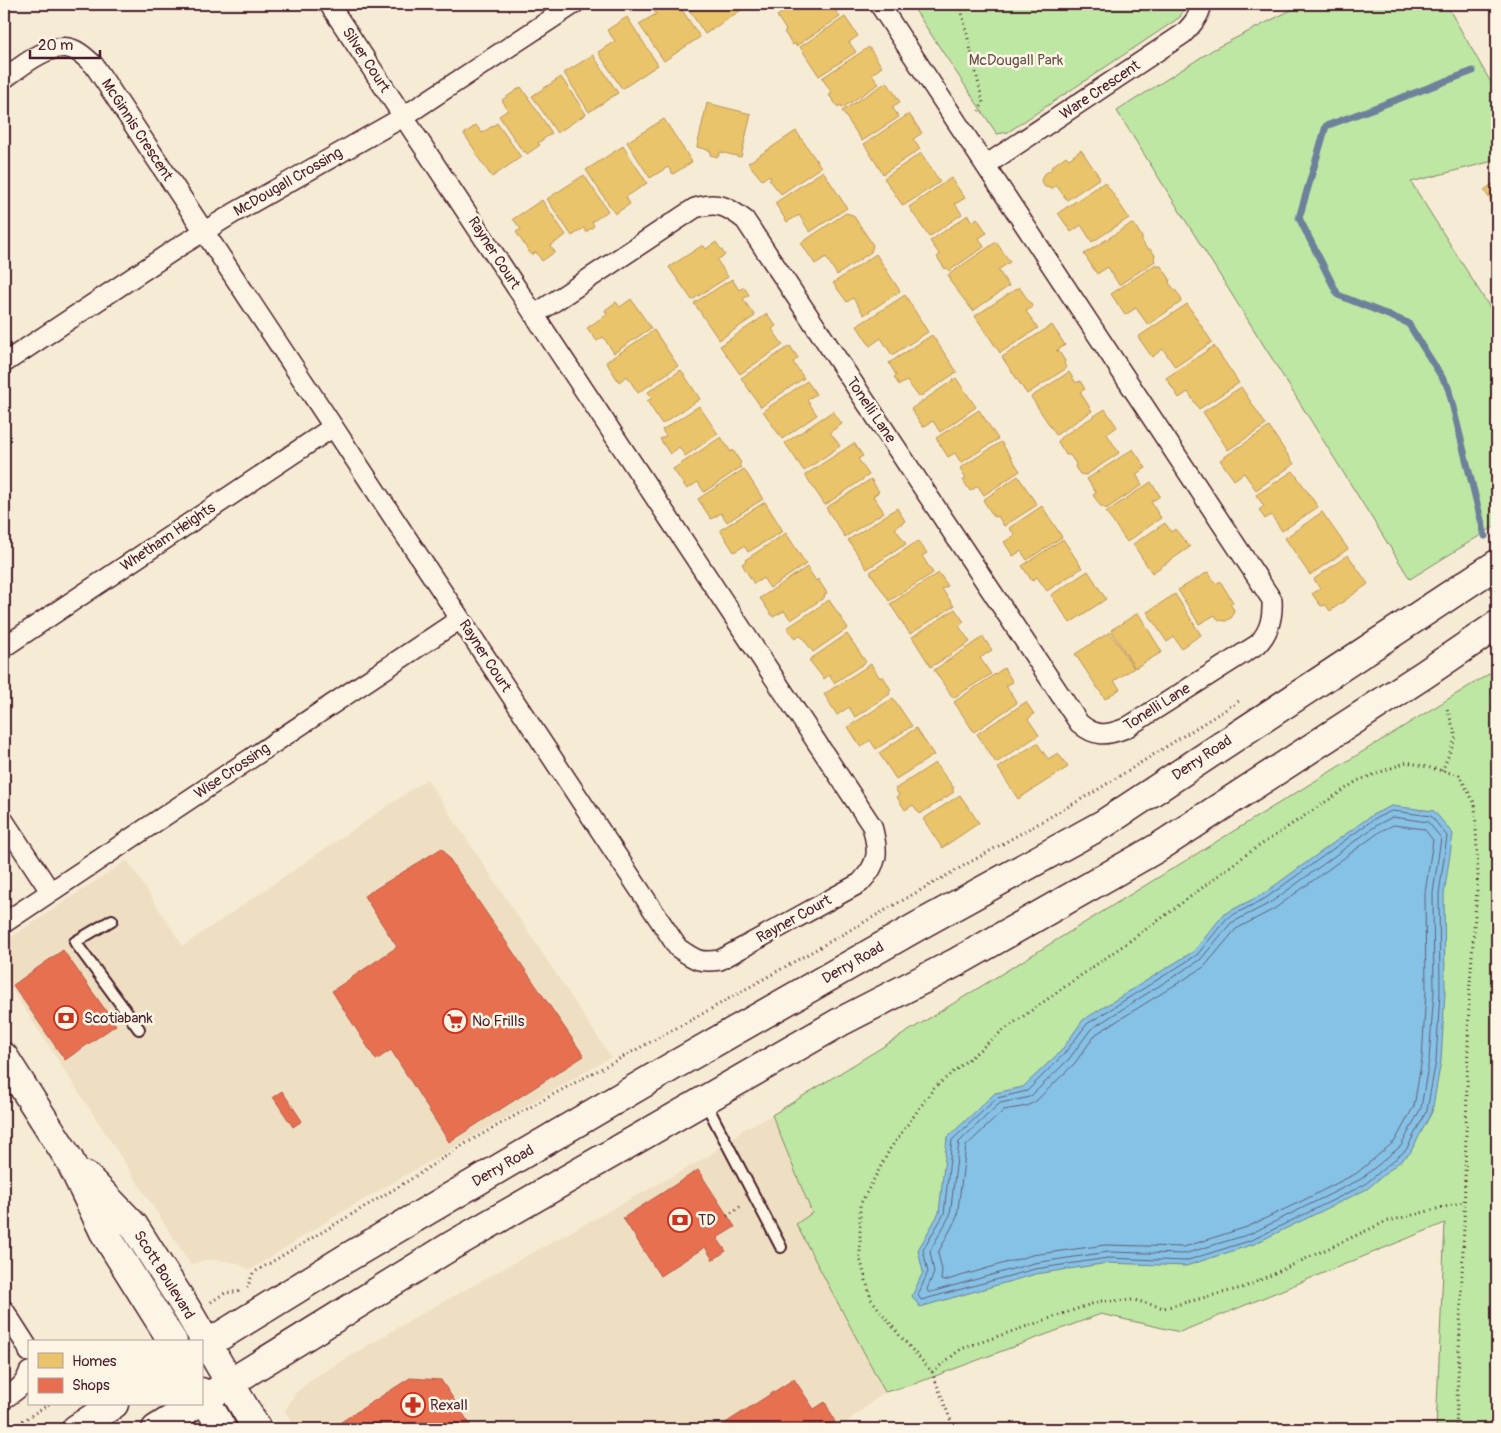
<svg xmlns="http://www.w3.org/2000/svg" width="1501" height="1433" font-family="Pangolin,sans-serif">
<style>
.built{fill:#efdfc2}
.green{fill:#bde7a3;stroke:#848367}
.water{fill:#86c2e6;stroke:#6e819b}
.homes{fill:#e9c46a;stroke:#b99257}
.shops{fill:#e76f51;stroke:#b85746}
.lines{fill:none;stroke-linecap:round;stroke-linejoin:round}
.shore{stroke:#626076;stroke-width:1}
.stream{stroke:#6e819b;stroke-width:7}
.lane-casing{stroke:#4a1f2b;stroke-width:14}
.street-casing{stroke:#4a1f2b;stroke-width:22}
.secondary-casing{stroke:#4a1f2b;stroke-width:31}
.path{stroke:#4a1f2b;stroke-width:3;stroke-dasharray:1 4;stroke-linecap:butt}
.lane{stroke:#fcf5e5;stroke-width:10}
.street{stroke:#fcf5e5;stroke-width:19}
.secondary{stroke:#fcf5e5;stroke-width:28}
.labels{text-anchor:middle;dominant-baseline:central;stroke-width:5;stroke-linejoin:round;paint-order:stroke}
.street-label{font-size:15px;fill:#4a1f2b;stroke:#fcf5e5}
.park-label{font-size:15px;fill:#675149;stroke:#fcf5e5}
.poi-label{font-size:15px;fill:#4a1f2b;stroke:#fcf5e5;text-anchor:start}
</style>
<rect width="100%" height="100%" fill="#f6ebd5"/>
<filter id="ink" filterUnits="userSpaceOnUse"><feTurbulence type="fractalNoise" baseFrequency=".02" numOctaves="2"/><feDisplacementMap in="SourceGraphic" scale="10" xChannelSelector="R" yChannelSelector="G"/><feConvolveMatrix kernelMatrix="1 2 1 2 8 2 1 2 1" color-interpolation-filters="sRGB"/></filter>
<g filter="url(#ink)">
<path class="built" d="M427 779 611 1057 337 1215 250 1270 237 1263 219 1260H204L191 1265 4 977V942L127 860 183 946Z
M772 1115 812 1213 796 1224 885 1392 838 1429H296L285 1411 296 1392 317 1376 412 1319 707 1157 744 1129Z"/>
<path class="green" d="M911 4H1186L1180 17 1170 24 1008 132 997 134Z
M1303 4H1446L1497 93V160L1411 182 1497 319V525L1410 579 1117 111 1214 49Z
M1497 669V1429H1436L1445 1223 1180 1332 1101 1314 914 1384 885 1392 796 1224 812 1213 772 1115Z"/>
<path class="water" d="M1391 806 1434 811 1453 834 1444 894 1445 992 1441 1061 1432 1112 1410 1153 1367 1189 1254 1244 1186 1266 1108 1263 1036 1274 920 1307 912 1296 923 1272 918 1250 939 1213 947 1138 995 1093 1023 1087 1061 1051 1083 1020 1194 951 1224 914 1263 894 1372 815Z"/>
<path class="homes" d="M649 4H678L700 37 664 61 639 24 656 14Z
M685 4H737L741 10 705 34Z
M770 4H788L778 11 776 9 774 10Z
M795 4H831L840 17 796 46 795 43 793 45 784 32 786 30 777 16Z
M627 17 658 65 622 89 598 52 615 41 607 30Z
M845 17 858 36 849 42 856 52 819 76 800 47Z
M869 47 882 67 872 74 879 84 842 108 841 105 838 107 829 95 832 93 822 78Z
M593 55 618 93 589 112 564 73Z
M561 77 586 114 557 133 532 96Z
M887 82 900 102 892 107 899 117 862 141 842 111Z
M521 87 552 133 538 143 540 145 527 154 525 151 523 152 499 116 508 110 502 100Z
M707 103 751 114 741 157 720 152 718 157 710 155 711 151 697 147Z
M909 114 922 133 913 139 920 149 883 174 864 144Z
M664 119 692 162 673 174 668 167 650 178 627 142Z
M497 123 521 157 492 177 475 153 476 152 464 134 476 125 482 133Z
M796 131 821 167 781 194 769 179 771 178 769 175 762 180 748 163Z
M623 146 647 183 626 197 630 204 615 214 586 170Z
M1081 150 1100 178 1067 200 1056 185 1053 188 1045 187 1041 181 1043 175 1052 169 1051 167 1066 156 1069 159Z
M921 153 940 182 903 206 884 178Z
M823 171 847 208 810 232 799 215 787 222 775 203Z
M584 175 608 211 592 222 594 226 586 232 584 228 572 236 547 199Z
M951 178 965 198 955 204 962 214 929 237 909 207Z
M1497 181V210L1484 190Z
M1105 182 1129 218 1092 242 1081 225 1071 232 1058 213Z
M542 200 566 235 550 246 555 252 542 261 536 252 531 255 516 232 521 229 513 219Z
M846 213 853 215 873 245 871 252 837 275 826 257 815 264 801 243Z
M968 215 972 222 977 218 987 233 979 238 984 247 949 271 947 268 945 269 937 257 940 255 930 241Z
M1134 224 1142 237V241L1147 249H1150L1155 255 1154 258 1155 261 1119 285 1108 267 1097 274 1084 254 1129 225Z
M716 242 725 255 717 260 728 277 692 300 669 267 703 245 706 249Z
M996 242 1010 262 998 270 1009 286 973 311 949 280 951 279 948 275Z
M876 254 900 291 864 315 853 298 847 302 833 283Z
M1156 264 1158 266H1161L1170 279 1169 283 1181 297V302L1148 325 1136 308 1125 315 1111 294Z
M732 279 739 290 744 287 749 295 743 299 755 316 719 340 694 303Z
M1019 287 1033 307 1026 311 1038 328 1000 353 975 316Z
M905 295 928 332 892 355 881 338 870 346 857 326Z
M631 299 651 328 614 353 603 337 597 341 587 328 607 314 605 310 616 302 620 307Z
M1187 304 1212 342 1175 367 1163 349 1152 357 1138 337Z
M767 314 776 326 772 329 783 345 740 374 720 346Z
M1052 325 1065 345 1056 351 1058 350 1065 361 1064 364 1067 368 1027 394 1002 357Z
M654 330 678 366 638 393 627 376 619 382 606 362Z
M932 335 957 372 919 397 907 381 899 385 894 377 896 375 889 363Z
M790 346 798 358 793 362 804 378 761 407 741 378Z
M1214 346 1239 383 1199 409 1188 392 1179 398 1166 378Z
M681 370 700 399 662 424 647 401 652 398 648 392Z
M1069 372 1076 383 1080 381 1085 389 1080 392 1092 411 1056 435 1031 397Z
M956 378 976 407 940 432 933 421 923 427 911 409Z
M807 381 816 394 807 400 817 415 782 439 763 411Z
M1241 387 1266 425 1228 450 1203 412Z
M699 406 718 434 685 456 679 447 670 454 660 439 666 436 662 430Z
M1105 409 1117 427 1107 434 1119 453 1086 475 1080 474 1075 467 1076 464 1070 455H1066L1058 442 1060 438Z
M979 410 998 439 961 463 955 453 948 457 936 438Z
M833 411 842 424 830 432 840 446 804 471 785 443Z
M1269 427 1294 464 1256 490 1244 473 1234 480 1220 460Z
M721 437 731 452 733 450 741 463 739 465 741 467 704 492 698 482 687 489 673 469Z
M1001 442 1020 471 984 495 978 486 970 491 963 480 966 478 960 468Z
M854 443 863 456 858 459 869 475 825 505 805 475Z
M1133 449 1146 468 1136 474 1142 485 1106 509 1104 507 1102 508 1093 495 1096 493 1087 479Z
M744 469 763 499 727 522 721 513 711 519 698 499Z
M1293 471 1318 507 1282 531 1271 515 1265 519 1259 510 1264 506 1256 495Z
M1018 476 1037 505 1004 526 998 516 994 517 983 500Z
M871 479 879 492 873 496 884 512 845 537 826 508Z
M1151 482 1160 496 1151 502 1161 518 1127 542 1106 512Z
M765 502 783 531 748 552 744 546 734 552 720 530Z
M1042 506 1062 537 1027 560 1021 551 1013 556 1004 542 1015 535 1009 528Z
M897 508 905 521 895 528 906 544 867 569 848 540Z
M1322 512 1348 549 1310 575 1285 538Z
M1165 523 1171 532 1175 529 1190 547 1152 573 1133 544Z
M786 533 806 564 770 588 763 578 754 584 742 564 746 561 745 560Z
M1063 539 1082 568 1047 591 1037 577 1032 581 1022 566Z
M918 541 927 553 922 556 933 573 889 601 870 572Z
M1348 555 1368 584 1330 611 1326 605 1321 606 1312 594 1320 589 1314 579Z
M807 567 816 581 818 579 827 593 824 595 825 597 791 620 784 611 773 617 760 598Z
M1088 571 1106 599 1070 623 1051 595Z
M1208 572 1216 584 1220 581 1233 602 1230 604 1234 610 1232 617 1226 621 1218 620 1215 615 1199 624 1178 590Z
M939 573 948 586 942 589 954 606 910 634 890 604Z
M1175 594 1201 635 1181 648 1174 637 1167 642 1147 612Z
M829 600 848 628 813 652 802 637 799 636 795 639 787 628Z
M955 609 964 622 959 626 970 642 931 667 912 637Z
M1138 613 1162 652 1135 668 1111 630Z
M1110 632 1134 668 1114 681 1120 689 1105 699 1075 654Z
M847 634 866 662 834 683 829 675 824 679 809 660Z
M983 637 992 650 980 658 991 674 953 698 934 670Z
M871 664 880 678 883 676 891 690 889 692 890 694 855 717 849 707 837 715 824 694Z
M1004 668 1013 682 1006 686 1017 703 974 732 954 702Z
M893 698 912 726 876 749 870 740 861 747 848 727Z
M1026 702 1034 714 1028 719 1039 735 996 763 977 734Z
M916 728 934 755 896 779 879 753Z
M1037 743 1048 759 1058 753 1068 767 1018 799 998 768Z
M935 763 954 788 952 789 954 792 920 814 913 805 905 810 897 797 899 795 895 789Z
M960 795 979 823 942 848 923 819Z"/>
<path class="shops" d="M442 848 584 1056 449 1142 391 1050 376 1060 332 991 397 947 364 896Z
M63 950 116 1025 65 1060 13 985Z
M282 1091 302 1121 293 1127 273 1097Z
M698 1170 735 1227 717 1238 726 1251 713 1260 705 1247 660 1276 623 1218Z
M410 1378 441 1380 473 1429H330Z
M794 1379 814 1409 825 1402 835 1422 822 1427 823 1429H716Z"/>
<g class="lines">
<path class="shore" d="M1392 811 1431 816 1447 836 1439 894 1440 992 1436 1061 1427 1110 1406 1150 1364 1185 1252 1240 1185 1261 1108 1258 1035 1269 921 1300 918 1295 928 1272 923 1250 944 1214 952 1140 997 1098 1027 1091 1064 1054 1087 1024 1197 955 1227 918 1266 898 1374 819Z
M1393 817 1428 822 1441 838 1433 893 1434 991 1429 1060 1421 1108 1401 1146 1361 1179 1250 1234 1184 1254 1108 1252 1034 1263 931 1292H928L927 1289 934 1273 930 1251 950 1215 959 1142 1000 1103 1026 1098 1031 1096 1069 1059 1091 1029 1200 960 1231 923 1270 903 1377 825Z
M1394 825 1424 829 1433 840 1425 893 1426 991 1422 1059 1414 1106 1395 1141 1357 1173 1304 1200 1247 1227 1184 1247 1105 1245 1032 1255 944 1281 941 1280 942 1270 938 1253 957 1217 966 1146 1004 1110 1027 1106 1036 1101 1074 1064 1096 1034 1204 967 1236 929 1274 909 1381 831Z"/>
<path class="stream" d="M1473 71 1326 126 1299 218 1338 295 1408 323 1448 387 1485 536"/>
<defs>
<path id="lane" d="M112 920 75 942 139 1029
M705 1102 781 1247"/>
<path id="street" d="M4 79C20 67 51 41 72 49 81 52 87 59 94 65L678 948C695 960 699 963 720 960L860 883C879 863 879 852 872 826L329 4
M986 165 1183 34C1192 25 1199 17 1202 4
M534 315 695 208C717 201 727 206 745 220L1079 723C1095 737 1106 736 1126 728L1258 644C1270 631 1273 617 1272 600L879 4
M4 363 177 248 234 213 403 117 574 4
M4 647 333 427
M4 821 50 891
M4 923 460 619
M4 1310 27 1346 29 1352
M4 1399C15 1391 25 1386 29 1372"/>
<path id="secondary" d="M4 1057 69 1159 104 1232 173 1342
M86 1176 134 1226 186 1308 257 1429
M201 1348 345 1259 673 1066 918 926 1105 823 1497 564
M201 1392 222 1429
M201 1401 451 1246 840 1022 957 962 1159 847 1425 674 1497 625
M76 1429 114 1404
M156 1429 196 1404"/>
</defs>
<use href="#lane" class="lane-casing"/>
<use href="#street" class="street-casing"/>
<use href="#secondary" class="secondary-casing"/>
<path class="path" d="M960 4 983 103 979 111
M1442 771 1456 737 1447 708
M727 1216 741 1206
M247 1288 253 1273 408 1181 463 1145 541 1101 693 1019 1094 792 1239 701
M211 1302 225 1293 243 1291
M932 1372 961 1349 1100 1301 1134 1300 1164 1308 1245 1287 1385 1222 1464 1202
M10 1429 49 1404
M954 1429 932 1372 900 1336 871 1299 860 1258V1205L890 1149 934 1088 1001 1032 1162 918 1247 854 1357 781 1407 762 1459 775 1475 804 1478 875 1469 996 1464 1224 1456 1429"/>
<use href="#lane" class="lane"/>
<use href="#street" class="street"/>
<use href="#secondary" class="secondary"/>
</g>
</g>
<defs>
<symbol id="bank-ring" viewBox="-11 -11 22 22"><circle r="9.5" fill="#fcf5e5" stroke="#c8321e" stroke-width="1.5"/><path d="M-6-4H6V4H-6ZM0-2.3a2.3 2.3 0 1 0 0 4.6a2.3 2.3 0 1 0 0-4.6Z" fill="#c8321e"/></symbol>
<symbol id="supermarket-ring" viewBox="-11 -11 22 22"><circle r="9.5" fill="#fcf5e5" stroke="#c8321e" stroke-width="1.5"/><path d="M-6-5.5h2.5l.6 2H6L4.5 2H-2.5L-4.4-4H-6ZM-1.5 3.2a1.3 1.3 0 1 0 .1 0ZM3 3.2a1.3 1.3 0 1 0 .1 0Z" fill="#c8321e"/></symbol>
<symbol id="pharmacy-ring" viewBox="-11 -11 22 22"><circle r="9.5" fill="#fcf5e5" stroke="#c8321e" stroke-width="1.5"/><path d="M-2-6h4v4h4v4h-4v4h-4v-4h-4v-4h4Z" fill="#c8321e"/></symbol>
</defs>
<g fill-rule="evenodd">
<use href="#bank-ring" x="52" y="1004" width="28" height="28"/>
<use href="#supermarket-ring" x="441" y="1007" width="28" height="28"/>
<use href="#bank-ring" x="666" y="1206" width="28" height="28"/>
<use href="#pharmacy-ring" x="399" y="1391" width="28" height="28"/>
</g>
<g class="labels">
<g class="street-label">
<text transform="translate(366 60) rotate(57)">Silver Court</text>
<text transform="translate(1100 90) rotate(-34)">Ware Crescent</text>
<text transform="translate(137 130) rotate(57)">McGinnis Crescent</text>
<text transform="translate(288 182) rotate(-30)">McDougall Crossing</text>
<text transform="translate(494 253) rotate(57)">Rayner Court</text>
<text transform="translate(871 410) rotate(56)">Tonelli Lane</text>
<text transform="translate(168 537) rotate(-34)">Whetham Heights</text>
<text transform="translate(485 656) rotate(57)">Rayner Court</text>
<text transform="translate(1157 707) rotate(-32)">Tonelli Lane</text>
<text transform="translate(1202 758) rotate(-34)">Derry Road</text>
<text transform="translate(232 771) rotate(-34)">Wise Crossing</text>
<text transform="translate(794 919) rotate(-29)">Rayner Court</text>
<text transform="translate(853 963) rotate(-30)">Derry Road</text>
<text transform="translate(503 1166) rotate(-30)">Derry Road</text>
<text transform="translate(164 1275) rotate(58)">Scott Boulevard</text>
</g>
<g class="park-label">
<text x="1016" y="60">McDougall Park</text>
</g>
<g class="poi-label">
<text x="84" y="1018">Scotiabank</text>
<text x="472" y="1021">No Frills</text>
<text x="698" y="1220">TD</text>
<text x="430" y="1405">Rexall</text>
</g>
</g>
<rect width="1501" height="1433" fill="none" stroke="#fcf5e5" stroke-width="20"/>
<rect x="10" y="10" width="1481" height="1413" fill="none" stroke="#4a1f2b" stroke-width="2" filter="url(#ink)"/>
<rect x="28" y="1340" width="175" height="65" fill="#fcf5e5" stroke="#b59f9b"/>
<rect x="38" y="1353" width="25" height="15" fill="#e9c46a" stroke="#b59f9b"/>
<text x="72" y="1366" font-size="15" fill="#4a1f2b">Homes</text>
<rect x="38" y="1378" width="25" height="15" fill="#e76f51" stroke="#b59f9b"/>
<text x="72" y="1390" font-size="15" fill="#4a1f2b">Shops</text>
<path d="M30 50v8h70v-8" fill="none" stroke="#4a1f2b" stroke-width="2.5"/>
<text x="38" y="50" font-size="15" fill="#4a1f2b" stroke="#fcf5e5" stroke-width="4" paint-order="stroke">20 m</text>
</svg>
